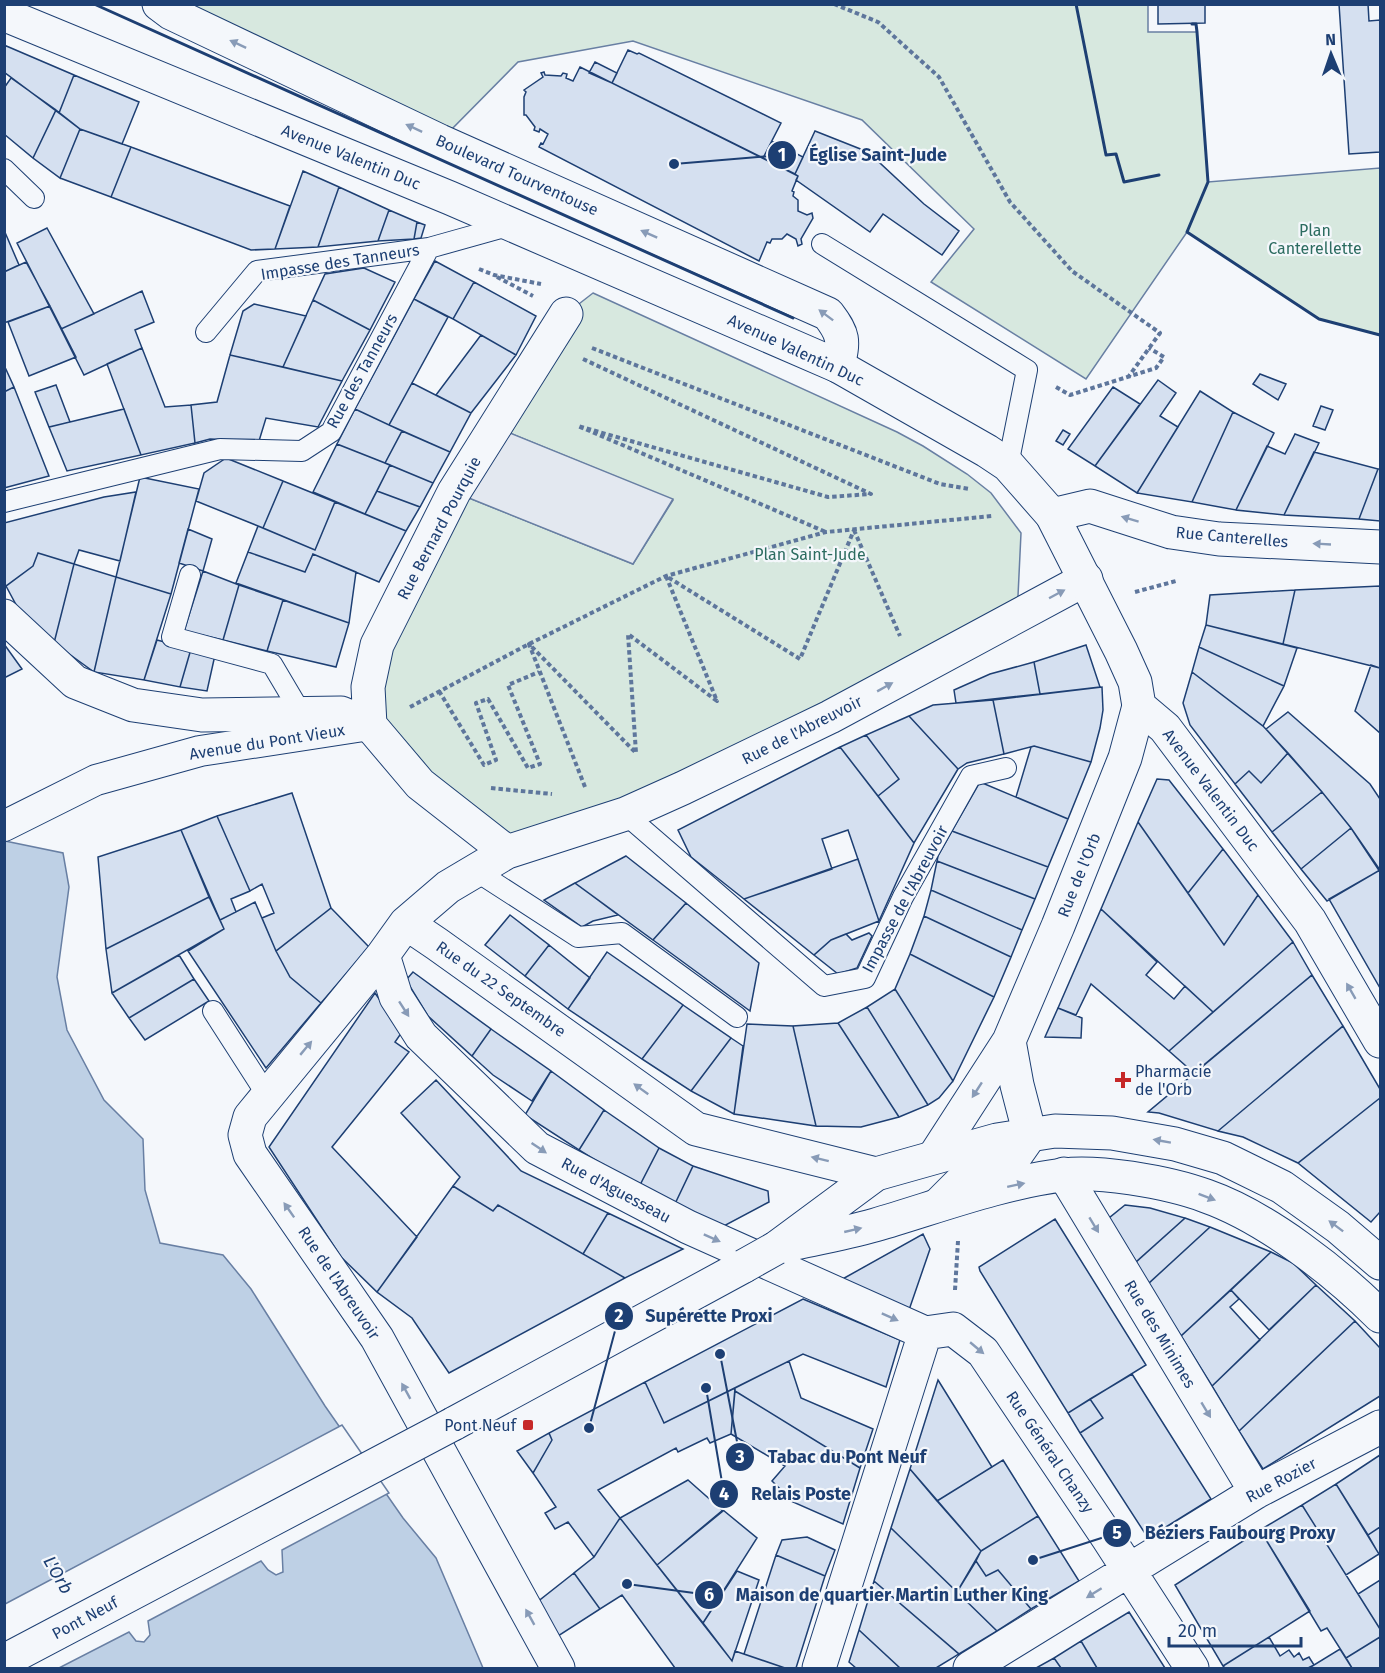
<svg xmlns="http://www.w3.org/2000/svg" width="1385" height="1673" font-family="'Fira Sans',sans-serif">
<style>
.green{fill:#d7e8df;stroke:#687fa3;stroke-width:1.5}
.parking{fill:#e3e8f0;stroke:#687fa3;stroke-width:1.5}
.water{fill:#bed0e5;stroke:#687fa3;stroke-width:1.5}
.pier{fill:#f4f7fb;stroke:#687fa3;stroke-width:1.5}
.building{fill:#d5e0f0;stroke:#1d3f73;stroke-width:1.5}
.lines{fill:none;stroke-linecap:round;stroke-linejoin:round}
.service-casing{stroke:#1d3f73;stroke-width:22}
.pedestrian-casing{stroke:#1d3f73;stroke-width:32}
.minor-casing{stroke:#1d3f73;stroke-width:35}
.tertiary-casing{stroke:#1d3f73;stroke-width:35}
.secondary-casing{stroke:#1d3f73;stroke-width:35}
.primary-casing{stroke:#1d3f73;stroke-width:35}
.path{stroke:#5e769c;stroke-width:4;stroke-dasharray:4.5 3;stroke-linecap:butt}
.service{stroke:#f4f7fb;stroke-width:20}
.pedestrian{stroke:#f4f7fb;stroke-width:30}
.minor{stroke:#f4f7fb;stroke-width:33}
.tertiary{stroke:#f4f7fb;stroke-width:33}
.secondary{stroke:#f4f7fb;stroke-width:33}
.primary{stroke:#f4f7fb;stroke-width:33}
.primary-bridge-casing{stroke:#1d3f73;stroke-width:35;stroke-linecap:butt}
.primary-bridge{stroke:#f4f7fb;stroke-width:33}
.wall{stroke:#1d3f73;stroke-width:3}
.oneway{fill:#889bb7}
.poi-dot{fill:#c62828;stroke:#f4f7fb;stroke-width:2}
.labels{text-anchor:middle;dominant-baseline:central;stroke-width:4.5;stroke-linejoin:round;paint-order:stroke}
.street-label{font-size:16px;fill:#1d3f73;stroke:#f4f7fb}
.park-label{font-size:16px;fill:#2c6c60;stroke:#f4f7fb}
.poi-label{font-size:16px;fill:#1d3f73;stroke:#f4f7fb;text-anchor:start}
.water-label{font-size:18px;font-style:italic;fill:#1d3f73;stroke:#f4f7fb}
.leader{fill:none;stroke:#1d3f73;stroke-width:2}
.callout-dot{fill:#1d3f73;stroke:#f4f7fb;stroke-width:2}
.mark-label{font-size:18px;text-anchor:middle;font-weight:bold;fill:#fff}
.callout-label{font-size:18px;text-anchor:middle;font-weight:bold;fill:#1d3f73;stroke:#f4f7fb;stroke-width:4.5;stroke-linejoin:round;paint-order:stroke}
</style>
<rect width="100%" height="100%" fill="#f4f7fb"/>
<path class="green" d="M159 5H1148V32H1197L1208 182 1380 168V335L1319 319 1187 232 1086 379 931 282 974 229 862 120 633 41 518 62 440 141Z
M593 293 897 432 923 446 967 474 991 493 1021 533 1018 596 1019 608 683 788 507 852 370 725 368 687 454 492 633 564 673 500 495 427 566 314Z"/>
<path class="parking" d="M495 427 673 499 633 564 454 492Z"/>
<path class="water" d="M5 841 63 853 69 887 57 977 67 1030 104 1100 143 1139 145 1190 160 1243 223 1255 251 1289 325 1406 403 1518 436 1558 483 1668H5Z"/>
<path class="pier" d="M342 1425 389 1493 282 1550 283 1572 276 1575 268 1570 261 1561 148 1621 150 1635 144 1642 136 1641 129 1632 59 1668H5V1604Z"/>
<path class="building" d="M1158 4H1205V23L1158 24Z
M1339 4H1368L1369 21 1380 20V152L1349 154Z
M4 45 74 75 59 113 4 72Z
M628 50 637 54 639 53 781 123 763 158 612 83Z
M595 62 617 73 612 83 589 73Z
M580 67 798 176 792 191 794 192 793 196 798 200V211L807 215 812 213 813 218 801 239 802 244 798 246 796 239 787 234 782 239H772L770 243 767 242 759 261 539 147 541 143 543 144 548 134 540 129 539 132 534 130 535 127 526 115H524V97L526 92 524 90 543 77 541 73 544 72 545 75 561 76 563 73 567 74 566 78 573 81Z
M74 75 139 102 122 144 80 129 59 113Z
M11 78 56 110 33 158 4 134V88Z
M56 110 80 129 60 178 33 158Z
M80 129 131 147 111 197 60 178Z
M815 131 868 152 924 204 959 231 942 255 883 214 870 232 796 180 798 176 795 174Z
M772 141 803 157 795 174 763 158Z
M131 147 290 206 275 249 251 250 111 197Z
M303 171 339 187 318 247 275 249Z
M339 187 389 210 378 241 318 247Z
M389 210 417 222 414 239 378 241Z
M417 222 425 225 421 238 414 239Z
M47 228 94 314 61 329 17 243Z
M4 230 19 265 4 272Z
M435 261 474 282 453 319 414 299Z
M26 262 50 306 4 323V272Z
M364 268 395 282 370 330 313 300 325 274Z
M474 282 536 316 516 355 453 319Z
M142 291 154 322 135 330 142 348 84 375 61 329Z
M414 299 448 317 389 425 355 409Z
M313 300 370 330 342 381 283 367Z
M254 304 306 316 283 367 230 355 243 311Z
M50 306 76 357 29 376 8 322Z
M481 335 516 355 471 413 436 395Z
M142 348 165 407 191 405 195 443 141 455 107 364Z
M230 355 342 381 318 427 266 418 259 441 210 439 195 443 191 405 217 402Z
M4 365 14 387 4 392Z
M1260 374 1286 384 1278 400 1253 384Z
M1158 380 1176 393 1160 416 1178 427 1137 493 1095 466Z
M412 383 471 413 450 452 389 425Z
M56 385 70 422 49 427 35 392Z
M14 387 49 476 4 488V392Z
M1113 387 1140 404 1095 466 1068 449Z
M1200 391 1233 412 1192 502 1137 493Z
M1321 406 1333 410 1325 430 1313 426Z
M124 409 141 455 67 471 49 427Z
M355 409 402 431 385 463 337 444Z
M1233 412 1274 433 1236 510 1192 502Z
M1063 430 1070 434 1063 445 1056 441Z
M402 431 450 452 433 483 385 463Z
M1295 434 1319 443 1284 515 1236 510 1267 446 1285 454Z
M337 444 390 465 365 514 313 492Z
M1314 452 1378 469 1359 519 1284 515Z
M226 458 283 481 263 528 196 501 204 473Z
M390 465 433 483 420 507 377 491Z
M1378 469H1380V521L1359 519Z
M140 477 199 489 171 594 116 577Z
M283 481 335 502 315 550 263 528Z
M377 491 420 507 406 531 365 514Z
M136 492 120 561 79 550 74 564 38 553 33 566 6 586 4 582V523L104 497Z
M335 502 406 531 379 582 313 554 305 572 248 552 258 526 315 550Z
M188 529 212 539 203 571 179 563Z
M248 552 305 572 313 554 356 572 349 623 236 583Z
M38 553 74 564 54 643 20 612 6 586 33 566Z
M74 564 116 577 94 672 54 643Z
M203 571 239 585 223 640 184 631Z
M116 577 171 594 144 680 94 672Z
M239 585 283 600 267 651 223 640Z
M1380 586V668L1283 644 1295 590Z
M1295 590 1283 644 1206 625 1210 595Z
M283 600 349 623 336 667 267 651Z
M1206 625 1297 648 1284 686 1199 647Z
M157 640 191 649 180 687 144 680Z
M4 644 22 669 4 678Z
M1086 645 1100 687 1040 694 1034 662Z
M1199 647 1284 686 1263 726 1192 672Z
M191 649 215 655 207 691 180 687Z
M1034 662 1040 694 956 703 954 690 990 674Z
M1371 665 1380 668V733L1355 711Z
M1192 672 1263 726 1288 753 1261 783 1249 771 1235 784 1190 725 1183 703Z
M1102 687 1103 710 1100 728 1091 762 1034 746 1004 754 993 700Z
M993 700 1004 754 967 763 958 769 909 716 933 705Z
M1288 712 1370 784 1380 799V872L1351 828 1322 792 1266 729Z
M909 716 958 769 914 843 878 796 899 779 866 735Z
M866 735 899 779 878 796 840 747Z
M1034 746 1091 762 1068 819 1016 797 1031 747Z
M840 747 914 843 879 921 848 830 822 839 832 869 744 899 691 857 678 830Z
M1288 753 1322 792 1272 832 1235 784 1249 771 1261 783Z
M1157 779 1169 780 1223 849 1188 893 1138 822Z
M980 782 1068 819 1048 867 952 831Z
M1322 792 1351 828 1301 869 1272 832Z
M292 793 331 908 276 951 262 918 274 913 262 884 250 891 217 816Z
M217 816 250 891 231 899 236 912 220 920 181 830Z
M1138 822 1224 945 1258 895 1293 942 1213 1012 1101 909Z
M1351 828 1380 870 1327 901 1301 869Z
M181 830 209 897 106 949 98 857Z
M952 831 1048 867 1035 899 937 861 938 856Z
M1223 849 1258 895 1224 945 1188 893Z
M626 856 686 903 653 940 575 883Z
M858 859 879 921 831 940 814 955 744 899Z
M937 861 1035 899 1022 930 931 890Z
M1380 870V988L1329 899Z
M575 883 618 915 593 921 582 927 544 900Z
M931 890 1022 930 1011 957 924 916Z
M209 897 224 929 112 993 106 949Z
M255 902 276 951 290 977 321 1003 266 1068 188 951 224 929 220 920Z
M686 903 759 963 750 1011 653 940Z
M331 908 369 947 321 1003 290 977 276 951Z
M1101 909 1157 962 1146 975 1174 999 1185 986 1213 1012 1169 1051 1091 984 1076 1015 1058 1008Z
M510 915 549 945 525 976 485 945Z
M924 916 1011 957 994 997 910 954Z
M869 933 872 936 857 968 838 974 814 955 831 940 846 934 852 940Z
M1293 942 1312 975 1194 1073 1169 1051Z
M549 945 590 978 568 1009 525 976Z
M607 952 683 1005 642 1059 568 1009Z
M910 954 994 997 953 1081 895 989Z
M179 955 194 979 129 1018 112 993Z
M413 972 491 1029 472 1056 428 1016 406 980Z
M1312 975 1343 1026 1218 1131 1159 1113 1148 1112Z
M194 979 209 1001 145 1040 129 1018Z
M895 989 953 1081 939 1098 928 1105 867 1007Z
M375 993 402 1032 395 1042 409 1052 332 1147 417 1237 377 1292 341 1257 269 1147Z
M683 1005 731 1038 691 1091 642 1059Z
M867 1007 928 1105 899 1117 838 1023Z
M1058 1008 1082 1018 1081 1038 1045 1037Z
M838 1023 899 1117 861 1127 816 1126 793 1026Z
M747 1024 793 1026 816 1126 734 1114Z
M1343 1026 1380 1089V1098L1298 1163 1243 1137 1218 1131Z
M491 1029 551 1071 532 1101 493 1075 472 1056Z
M731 1038 743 1046 734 1114 691 1091Z
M551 1071 604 1110 579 1150 525 1115Z
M436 1080 521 1171 608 1213 583 1254 498 1205 493 1211 453 1186 460 1177 401 1113Z
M1380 1098V1212L1371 1222 1298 1163Z
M604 1110 659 1148 639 1187 579 1150Z
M659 1148 693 1166 673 1208 639 1187Z
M693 1166 768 1191 769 1202 722 1227 673 1208Z
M453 1186 493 1211 498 1205 625 1278 449 1373 412 1318 377 1292Z
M1125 1205 1150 1208 1185 1218 1136 1262 1109 1218Z
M608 1213 683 1249 625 1278 583 1254Z
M1185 1218 1210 1227 1148 1284 1136 1262Z
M1055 1219 1146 1365 1068 1413 980 1271 979 1267Z
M1210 1227 1271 1252 1181 1336 1148 1284Z
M923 1234 930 1249 909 1310 839 1281Z
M1271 1252 1293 1263 1316 1285 1269 1330 1231 1290Z
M1316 1285 1355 1321 1239 1431 1212 1386Z
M1231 1290 1239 1299 1230 1307 1260 1340 1212 1386 1181 1336Z
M803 1299 900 1340 886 1387 803 1354 664 1423 645 1382Z
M1355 1321 1380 1348V1396L1263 1469 1239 1431Z
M789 1361 801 1398 873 1429 860 1468 735 1391V1388Z
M1132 1374 1211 1499 1148 1538 1080 1433 1103 1418 1090 1399Z
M938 1380 992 1467 937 1501 910 1469Z
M645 1382 664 1423 735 1388 731 1434 710 1443 707 1438 678 1452 676 1448 598 1490 620 1518 594 1557 568 1522 555 1529 545 1513 556 1507 533 1473 552 1440 549 1433Z
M735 1391 860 1468 843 1524 777 1495 780 1489 772 1481 785 1466 731 1434Z
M1090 1399 1103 1418 1080 1433 1068 1413Z
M549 1433 552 1440 533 1473 517 1451Z
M1380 1455V1527L1368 1535 1336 1484Z
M1003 1460 1038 1516 981 1551 937 1501Z
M910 1469 981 1551 957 1592 891 1528Z
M688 1480 723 1511 657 1565 620 1518Z
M1336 1484 1379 1554 1346 1575 1302 1505Z
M1302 1505 1380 1629V1637L1346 1658 1327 1628 1321 1631 1260 1530Z
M723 1510 757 1538 703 1623 657 1565Z
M1038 1516 1079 1581 1031 1609 998 1570 986 1576 976 1561 981 1551Z
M620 1518 732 1661 735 1651 785 1668H675L622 1595 600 1609 574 1573 594 1557Z
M1380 1527V1556L1368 1535Z
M891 1528 957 1592 997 1631 959 1654 874 1581Z
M1260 1530 1310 1611 1223 1666 1175 1585Z
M807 1537 835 1550 825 1576 776 1555 782 1540Z
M776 1555 825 1576 796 1668H785L744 1654Z
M976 1561 986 1576 998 1570 1031 1609 997 1631 957 1592Z
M737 1571 759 1580 732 1661 703 1623Z
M574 1573 600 1609 555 1638 536 1603Z
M1380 1580V1629L1358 1594Z
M874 1581 959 1654 936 1668H900L859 1630Z
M1129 1612 1165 1668H1097L1081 1641Z
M859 1630 900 1668H856L849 1662Z
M1269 1637 1280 1656 1289 1650 1294 1657 1299 1653 1303 1660 1309 1657 1314 1665 1308 1668H1225L1223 1666Z
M1380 1637V1668H1352L1346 1658Z
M1081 1641 1097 1668H1061L1054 1658Z
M1340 1649 1352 1668H1309Z
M1054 1658 1061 1668H1036Z"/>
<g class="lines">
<defs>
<path id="service" d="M4 169 34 198
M822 244 1027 370 1008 465
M206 332 257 271 429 248
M4 502 220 449 302 451 331 432 429 248 511 225
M190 575 172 637 272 664 301 713
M625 814 824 986 865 978 903 897 971 776 1006 768
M476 871 578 937 622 933 737 1017
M213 1011 267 1095"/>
<path id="pedestrian" d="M4 826 96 780 200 751 370 725"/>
<path id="minor" d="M4 616 75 682 133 705 202 715 341 713 370 725 420 784 507 852
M370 725 368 687 377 645 454 492 566 314
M406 923 437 944 696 1129 876 1174
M383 955 396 997 421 1036 537 1148 688 1227 925 1333
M934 1157 1009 1041 1058 926 1125 758 1139 706
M1064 1174 1256 1492
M939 1204 963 1180 1016 1155 1030 1135 1017 1085 1009 1041
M925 1333 953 1329 983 1352 1108 1538 1192 1668
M558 1668 377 1338 250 1154 245 1135 250 1117 383 955 406 923 448 887 507 852 625 814 683 788 830 717 1086 579
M819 1668 925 1333
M970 1668 1256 1492 1380 1427"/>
<path id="tertiary" d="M159 4 171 13 440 141 828 314C844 335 844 340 838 366
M1052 515 1090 506 1171 532 1219 539 1380 547"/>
<path id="secondary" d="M4 13 13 18 450 198 838 366 987 451 1008 465 1052 515 1121 651 1135 682 1139 706 1165 728 1310 921 1380 1041"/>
<path id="primary" d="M791 1244C819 1238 847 1233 875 1225 937 1207 999 1183 1063 1175 1085 1172 1110 1175 1131 1178 1157 1182 1182 1187 1206 1196 1266 1217 1336 1272 1380 1316
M776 1248 876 1174 997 1140 1055 1131 1112 1133 1175 1144 1223 1158 1282 1187 1338 1227 1380 1263
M453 1424 744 1266"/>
</defs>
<use href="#service" class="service-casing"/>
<use href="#pedestrian" class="pedestrian-casing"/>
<use href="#minor" class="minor-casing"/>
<use href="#tertiary" class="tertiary-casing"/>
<use href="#secondary" class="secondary-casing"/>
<use href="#primary" class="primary-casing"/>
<path class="path" d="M834 4 878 22 939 77 1010 202 1072 271 1160 333 1129 376
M479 269 494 275 541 284
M497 277 533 296
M592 348 940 484 969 489
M583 359 871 494 828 497 578 426 826 532
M1056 387 1070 395 1156 368 1164 357 1149 348
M854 530 900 636
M1135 592 1176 581
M439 691 484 765 496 760 476 703 488 699 528 768 540 764 508 685 539 672
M410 707 529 644 666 576 826 532 992 516
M585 787 529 644 636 753 628 634 717 701 666 576 800 659 854 530
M491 788 552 794
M955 1290 958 1241"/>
<use href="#service" class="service"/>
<use href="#pedestrian" class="pedestrian"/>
<use href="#minor" class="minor"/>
<use href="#tertiary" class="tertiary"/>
<use href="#secondary" class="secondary"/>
<use href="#primary" class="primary"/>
<defs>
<path id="primary-bridge" d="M744 1266 776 1248
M4 1661 453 1424"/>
</defs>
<use href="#primary-bridge" class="primary-bridge-casing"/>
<use href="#primary-bridge" class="primary-bridge"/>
<path class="wall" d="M94 4 793 318
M1076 4 1106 155 1116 154 1124 182 1159 175
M1192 24H1196L1197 32 1208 182 1187 232 1319 319 1380 335"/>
</g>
<defs><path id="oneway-solid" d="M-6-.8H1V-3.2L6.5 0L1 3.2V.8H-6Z" transform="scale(1.5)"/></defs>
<g class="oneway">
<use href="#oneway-solid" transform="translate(238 44) rotate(-155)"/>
<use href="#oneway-solid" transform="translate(414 128) rotate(-155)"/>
<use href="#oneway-solid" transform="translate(649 234) rotate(-156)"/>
<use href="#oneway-solid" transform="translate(826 315) rotate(-143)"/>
<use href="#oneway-solid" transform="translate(1130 519) rotate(-163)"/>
<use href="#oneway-solid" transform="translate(1322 544) rotate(-177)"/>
<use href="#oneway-solid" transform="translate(1057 594) rotate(-28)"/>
<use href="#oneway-solid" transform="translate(885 687) rotate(-29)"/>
<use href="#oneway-solid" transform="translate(1351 991) rotate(-120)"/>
<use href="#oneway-solid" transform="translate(404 1009) rotate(57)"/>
<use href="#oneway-solid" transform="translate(306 1048) rotate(-50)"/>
<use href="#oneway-solid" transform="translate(641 1089) rotate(-144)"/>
<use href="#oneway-solid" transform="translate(977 1090) rotate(123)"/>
<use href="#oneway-solid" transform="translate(1162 1141) rotate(-170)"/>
<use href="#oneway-solid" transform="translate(539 1148) rotate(34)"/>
<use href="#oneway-solid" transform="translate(820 1159) rotate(-166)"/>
<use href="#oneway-solid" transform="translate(1016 1185) rotate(-12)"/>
<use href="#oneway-solid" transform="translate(1207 1197) rotate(21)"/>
<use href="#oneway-solid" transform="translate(289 1210) rotate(-125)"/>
<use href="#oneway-solid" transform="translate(1094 1225) rotate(59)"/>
<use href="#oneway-solid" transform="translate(1336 1226) rotate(-143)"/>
<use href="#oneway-solid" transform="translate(853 1230) rotate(-13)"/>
<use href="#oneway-solid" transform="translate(712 1238) rotate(24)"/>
<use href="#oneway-solid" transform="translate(890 1317) rotate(24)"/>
<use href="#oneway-solid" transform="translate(977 1348) rotate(40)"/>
<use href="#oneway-solid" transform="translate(406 1391) rotate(-119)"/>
<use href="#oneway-solid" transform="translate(1206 1410) rotate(59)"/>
<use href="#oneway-solid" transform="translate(1094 1593) rotate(148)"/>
<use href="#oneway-solid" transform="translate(530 1617) rotate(-119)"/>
</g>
<g class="poi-dot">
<path d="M1120 1071h6v6h6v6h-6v6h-6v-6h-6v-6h6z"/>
<rect x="522" y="1419" width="12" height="12" rx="3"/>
</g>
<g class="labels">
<g class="street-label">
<text transform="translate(351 157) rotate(22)">Avenue Valentin Duc</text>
<text transform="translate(517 175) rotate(24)">Boulevard Tourventouse</text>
<text transform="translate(340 262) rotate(-9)">Impasse des Tanneurs</text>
<text transform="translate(796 350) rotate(25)">Avenue Valentin Duc</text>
<text transform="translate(362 371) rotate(-61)">Rue des Tanneurs</text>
<text transform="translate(439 528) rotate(-62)">Rue Bernard Pourquie</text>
<text transform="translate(1232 537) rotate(5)">Rue Canterelles</text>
<text transform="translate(802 730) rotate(-27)">Rue de l'Abreuvoir</text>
<text transform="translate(267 742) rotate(-9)">Avenue du Pont Vieux</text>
<text transform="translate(1211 790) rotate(53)">Avenue Valentin Duc</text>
<text transform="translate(1079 875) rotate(-68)">Rue de l'Orb</text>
<text transform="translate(905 899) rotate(-62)">Impasse de l'Abreuvoir</text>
<text transform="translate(501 989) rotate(35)">Rue du 22 Septembre</text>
<text transform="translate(616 1190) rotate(28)">Rue d'Aguesseau</text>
<text transform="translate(339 1283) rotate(56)">Rue de l'Abreuvoir</text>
<text transform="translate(1160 1334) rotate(59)">Rue des Minimes</text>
<text transform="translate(1050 1452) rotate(56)">Rue Général Chanzy</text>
<text transform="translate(1281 1480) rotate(-28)">Rue Rozier</text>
<text transform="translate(85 1618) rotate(-28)">Pont Neuf</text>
</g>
<g class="park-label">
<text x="1315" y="230">Plan<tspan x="1315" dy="18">Canterellette</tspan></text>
<text x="810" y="554">Plan Saint-Jude</text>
</g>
<g class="poi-label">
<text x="1135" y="1071">Pharmacie<tspan x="1135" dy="18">de l'Orb</tspan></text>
<text x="516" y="1425" text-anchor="end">Pont Neuf</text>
</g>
<g class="water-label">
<text transform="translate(58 1575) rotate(60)">L'Orb</text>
</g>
</g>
<path class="leader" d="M674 164L782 155M589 1428L619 1316M720 1354L740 1457M706 1388L724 1494M1033 1560L1117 1533M627 1584L709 1595"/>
<g class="callout-dot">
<circle cx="674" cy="164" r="6"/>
<circle cx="589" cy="1428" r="6"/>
<circle cx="720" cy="1354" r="6"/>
<circle cx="706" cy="1388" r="6"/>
<circle cx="1033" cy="1560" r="6"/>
<circle cx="627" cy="1584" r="6"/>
<circle cx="782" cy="155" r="15"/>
<circle cx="619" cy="1316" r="15"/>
<circle cx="740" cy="1457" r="15"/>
<circle cx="724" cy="1494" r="15"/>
<circle cx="1117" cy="1533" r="15"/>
<circle cx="709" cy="1595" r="15"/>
</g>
<g class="mark-label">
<text x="782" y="161">1</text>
<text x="619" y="1322">2</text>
<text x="740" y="1463">3</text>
<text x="724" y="1500">4</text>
<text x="1117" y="1539">5</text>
<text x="709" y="1601">6</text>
</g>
<g class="callout-label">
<text x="878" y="161">Église Saint-Jude</text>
<text x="709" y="1322">Supérette Proxi</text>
<text x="847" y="1463">Tabac du Pont Neuf</text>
<text x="801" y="1500">Relais Poste</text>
<text x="1240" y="1539">Béziers Faubourg Proxy</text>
<text x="892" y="1601">Maison de quartier Martin Luther King</text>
</g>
<rect width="1385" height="1673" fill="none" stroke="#1d3f73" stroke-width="12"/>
<g transform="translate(1331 54) rotate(358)" stroke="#f4f7fb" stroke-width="4.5" paint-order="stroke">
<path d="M0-4.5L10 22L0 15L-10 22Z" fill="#1d3f73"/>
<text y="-9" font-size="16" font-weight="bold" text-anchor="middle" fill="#1d3f73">N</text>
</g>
<path d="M1169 1637v9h132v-9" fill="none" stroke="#1d3f73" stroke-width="3"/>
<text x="1178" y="1637" font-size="18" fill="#1d3f73" stroke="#f4f7fb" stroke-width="4.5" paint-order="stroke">20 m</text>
</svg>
